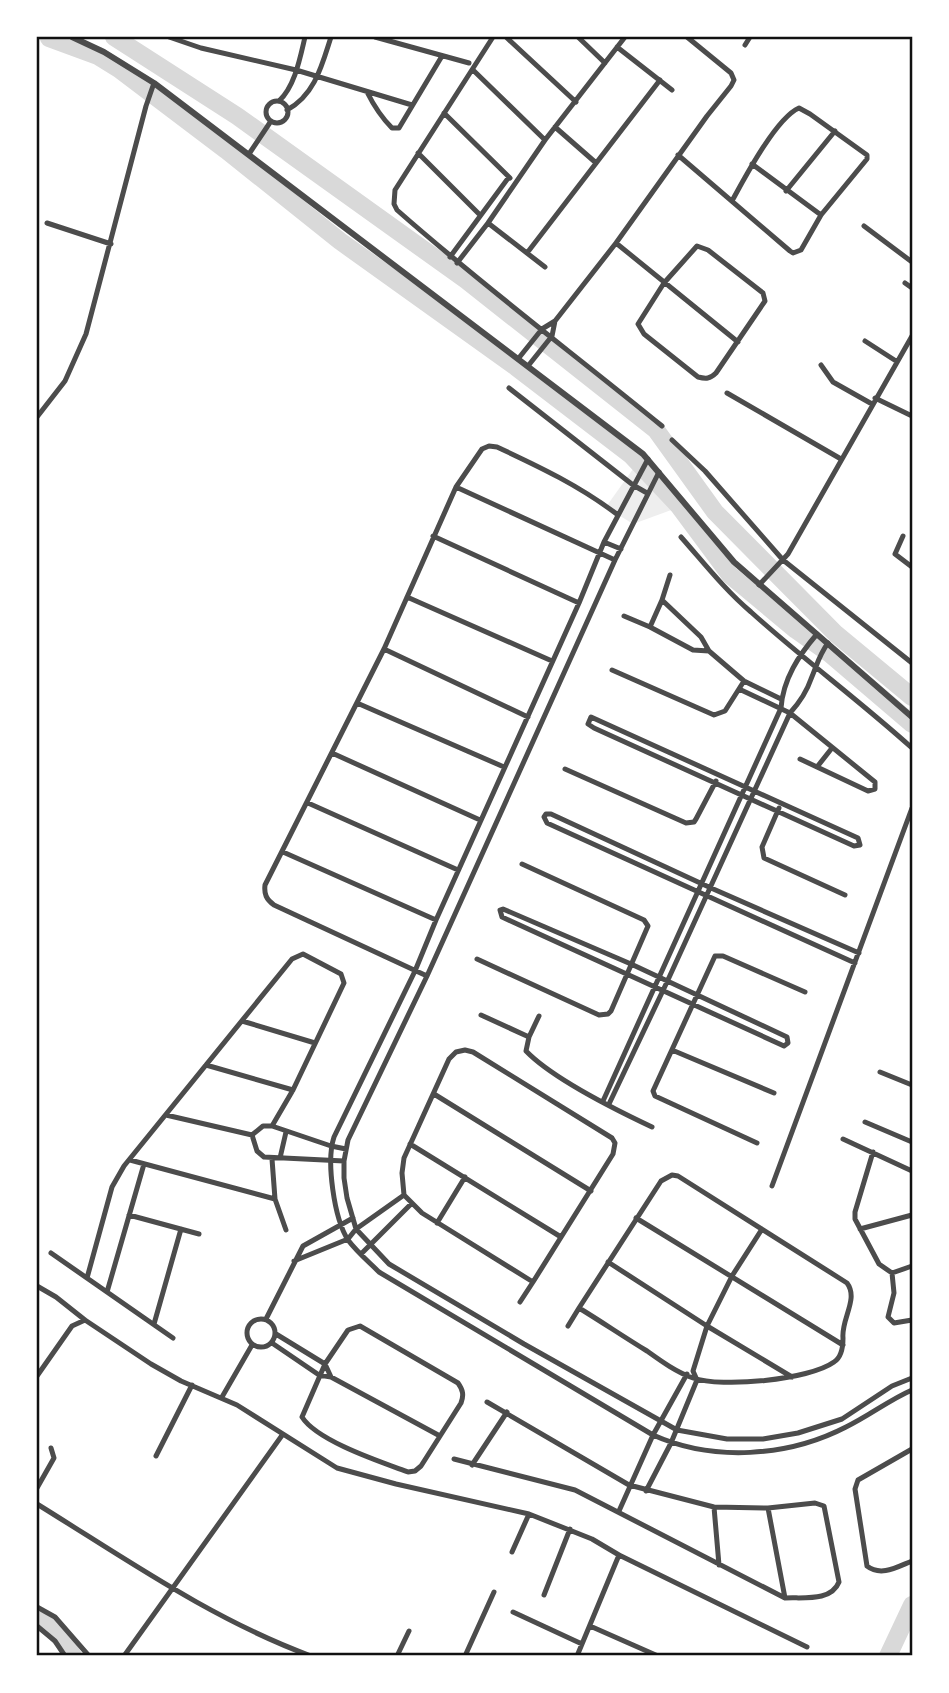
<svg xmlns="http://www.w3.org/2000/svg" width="949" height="1693" font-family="'Noto Sans',sans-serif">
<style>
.green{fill:#eee}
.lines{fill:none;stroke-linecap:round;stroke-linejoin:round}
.river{stroke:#d9d9d9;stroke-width:18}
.minor{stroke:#4c4c4c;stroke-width:5}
.tertiary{stroke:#4c4c4c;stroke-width:6}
.neatline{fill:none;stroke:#111;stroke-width:2.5}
</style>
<rect width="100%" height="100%" fill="#fff"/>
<path class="green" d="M643 455 685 505 633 524 606 507Z"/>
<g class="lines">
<path class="river" d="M114 37 237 116 466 280 656 430 715 512 836 634 912 697
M49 38 98 56 119 69 226 150 340 241 516 367 631 455 678 505 730 575 796 630 830 654 912 724
M37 1620C52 1625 65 1643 73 1656
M888 1656 912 1605"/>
<path class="minor" d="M169 37 201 48 296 70 412 105
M375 37 469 63
M493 37 395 190 394 204 397 210C483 286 574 354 662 426
M506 37 576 102
M578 37 605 63
M745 45 750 37
M617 47 672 90
M473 70 545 140
M367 92C374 106 381 117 392 128H399L442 56
M279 101C295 86 300 58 305 37
M266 112a11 11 0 1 1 22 0a11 11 0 1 1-22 0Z
M287 110C315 95 322 65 331 37
M444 113 510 178
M555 127 595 162
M418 153 480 215
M249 154 271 121
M678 155 790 251 793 253 801 250 821 215 867 159V155L810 114 799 108C776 118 744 179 732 201
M752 164 821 215
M786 191 835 131
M47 223 111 244
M488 223 545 267
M864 226 912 262
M616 243 738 342
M697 246 708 250 763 293 765 301 716 373C710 379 706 379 698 377L644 334 638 324 664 283Z
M527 253 660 80
M450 257 509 177
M457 263 488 223 545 140 625 37
M905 283 912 288
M865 341 896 361
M518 359 542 329 555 321 616 243 707 116 731 86 734 80 731 73 687 37
M821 365 833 382 872 404
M528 366 552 336 555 321
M509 388 633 485 647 493
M727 393 841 459
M875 398 912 416
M37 417 65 381 86 334 146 106 154 83
M672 440 705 471 783 560 912 663
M648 459 604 542 579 603 436 920 415 971 334 1137C326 1161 334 1218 348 1240 357 1252 369 1262 379 1272L653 1435C713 1462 788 1457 846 1427 869 1416 889 1400 912 1390
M659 472 615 560 427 976 348 1140 344 1161V1178L347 1198 356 1229 389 1264 524 1344 677 1430 727 1439H763L798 1433 842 1419 892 1386 912 1378
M456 487 615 560
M433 536 579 603
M903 536 895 554 912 567
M681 537C704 563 725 590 751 612 803 659 860 701 912 748
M604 542 621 549
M759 585 788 554 912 336
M407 597 552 661
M662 600 701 637 709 651 744 681 781 699
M624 616 650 627 693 650 709 651
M650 627 662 600 670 575
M384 649 528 717
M612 670 714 715 725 711 744 681
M739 689 790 713 875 782V789L868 791 817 767 832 748
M357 703 504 767
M591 717 858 838 860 845 854 846 594 728 588 724Z
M332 753 480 820
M800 759 817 767
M565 769 686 823 694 822 696 819 716 781
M308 803 458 870
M779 808 762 847 764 858 845 895
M283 852 436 920
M503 909 631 964 787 1037 788 1043 784 1046 502 917 500 910Z
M477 959 599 1015 608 1014 611 1011 648 926 644 920 522 864
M855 963 547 823 544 817 546 814H551L711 888 859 953
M427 976 274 905C266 899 264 894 265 885L384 649 456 487 482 449 489 446 497 447C540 467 580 486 618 515
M481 1015 529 1037 526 1051C553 1079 616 1110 652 1127
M242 1021 315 1043
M529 1037 539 1016
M465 1050 473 1052 612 1138 615 1143 613 1154 533 1282 422 1213 404 1195 402 1173 404 1158 449 1059 456 1052Z
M672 1050 774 1093
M206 1065 293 1090
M880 1072 912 1085
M434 1094 591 1191
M603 1101 781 708C783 679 799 655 817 634
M609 1104 667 982 790 713C799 703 807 691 811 679 817 665 819 655 828 643
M166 1115 252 1135
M865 1122 912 1142
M843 1139 912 1171
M757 1143 655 1096 653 1091 715 956H723L805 992
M410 1144 561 1237
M873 1152 855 1212V1219L879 1264 892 1273 894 1293 888 1317 894 1323 912 1320
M280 1158 286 1132
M272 1159 275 1199 286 1230
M130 1160 275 1199
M344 1161 264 1157 257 1151 252 1135 263 1126H272L331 1146 346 1149
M672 1175 678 1176 847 1283C859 1299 841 1319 843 1338 843 1347 842 1357 834 1362 809 1380 722 1388 693 1378 676 1372 661 1361 647 1351 624 1337 602 1322 579 1308L661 1181Z
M772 1186 912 808
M129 1215 199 1234
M636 1218 843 1345
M437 1223 465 1177
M860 1229 912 1215
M51 1253 173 1338
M361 1254 412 1203
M294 1261 348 1239 356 1229 404 1195
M608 1262 707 1326 792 1377
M892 1273 912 1266
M87 1278 112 1187 124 1166 292 959 303 954 341 974 344 983 293 1090 272 1126
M37 1286 56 1297 85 1320
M107 1292 144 1164
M520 1302 533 1282
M247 1333a14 14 0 1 1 28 0a14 14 0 1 1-28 0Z
M266 1319 303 1246 353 1218
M154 1324 181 1229
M360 1326 458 1383C463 1390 464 1395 461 1403L421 1466 415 1471 408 1472C381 1462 317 1441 302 1417L325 1364 348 1330Z
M568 1326 579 1308
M276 1334 325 1364 331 1377
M272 1343 319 1375 331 1377 440 1436
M37 1376 72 1326 85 1320 151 1364 181 1381 237 1405 337 1468 396 1484 529 1514 592 1539 619 1555 577 1656
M222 1397 252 1345
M912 1449 858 1480 855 1489 867 1566C881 1577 897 1567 912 1561
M156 1456 192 1385
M454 1459 575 1490 785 1598C803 1597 831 1602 839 1582L824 1506 815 1503 768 1508 714 1507 629 1485 487 1402
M472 1465 507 1412
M37 1488 54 1458 51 1448
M646 1491 671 1443 697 1380 693 1371 707 1326 732 1276 762 1229
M37 1504C126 1559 213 1620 311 1656
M714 1507 719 1565
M768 1508 785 1598
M619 1511 653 1435 687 1374
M512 1552 529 1514
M619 1555 807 1647
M544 1595 570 1529
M37 1607 55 1617 89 1656
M513 1612 582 1644
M37 1626 55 1641 65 1656
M590 1626 658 1656
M124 1656 283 1434
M397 1656 409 1631
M465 1656 494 1592"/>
<path class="tertiary" d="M72 37 104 52 154 83 643 454 734 562 912 717"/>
</g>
<rect width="949" height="1693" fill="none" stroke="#ffffff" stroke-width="77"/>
<rect x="38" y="38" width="873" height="1616" class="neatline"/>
</svg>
